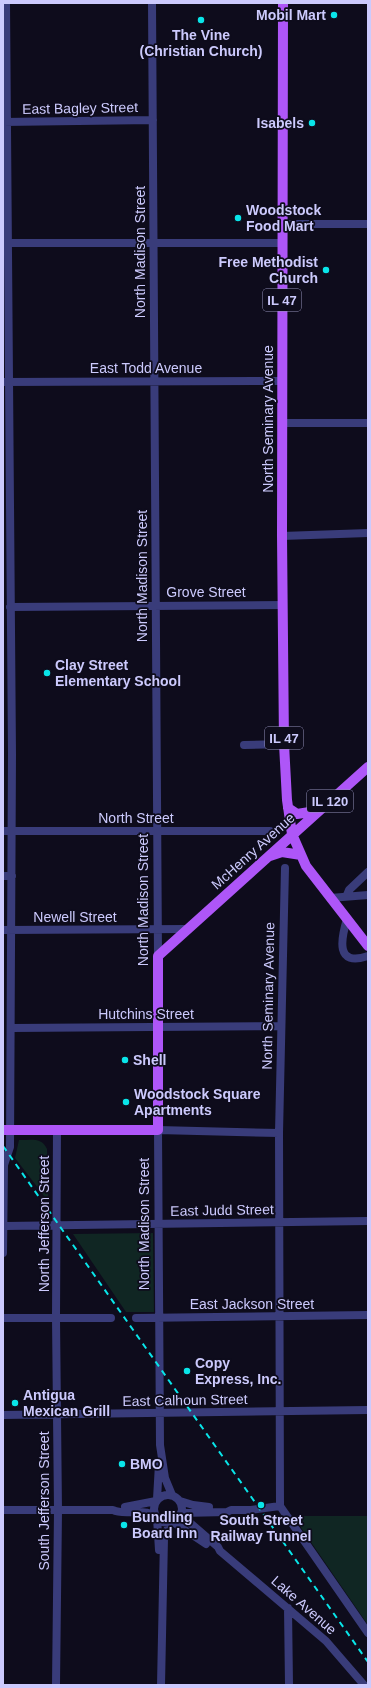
<svg xmlns="http://www.w3.org/2000/svg" width="371" height="1688" viewBox="0 0 371 1688" font-family="Helvetica,sans-serif">
<style>
.green{fill:#102623}
.lines{fill:none;stroke-linecap:round;stroke-linejoin:round}
.minor{stroke:#393c7a;stroke-width:8}
.major{stroke:#ae56f8;stroke-width:10}
.rail{stroke:#09e5e9;stroke-width:2;stroke-dasharray:6 5;stroke-linecap:butt}
.poi-dot{fill:#09e5e9;stroke:#0e0c1c;stroke-width:1.5}
.labels{text-anchor:middle;stroke-width:3.5;stroke-linejoin:round;paint-order:stroke}
.shield{fill:#0e0c1c;stroke:#9391ba;stroke-width:1}
.shield-label{font-size:13px;font-weight:bold;fill:#cccafd}
.poi-label{font-size:14px;font-weight:bold;fill:#cccafd;stroke:#0e0c1c;text-anchor:start}
.street-label{font-size:14px;fill:#cccafd;stroke:#0e0c1c}
</style>
<rect width="100%" height="100%" fill="#0e0c1c"/>
<!-- green -->
<path class="green" d="M19,1140C31,1140 42,1137 47,1149L48,1201L15,1158Z
M153,1233L154,1312H126L73,1234Z
M293,1516H368V1625Z"/>
<g class="lines">
<!-- minor -->
<path class="minor" d="M152,3L158,956
M3,122L153,120
M282,224H368
M3,243H282
M3,382L282,381
M282,423H368
M282,536L368,533
M10,607L283,605
M244,745L284,744
M3,831H270
M3,876H12
M347,895L349,890L368,872
M330,898L368,895
M347,919C341,939 335,967 368,956
M3,930L186,929
M12,1028L280,1026
M5,1226L368,1221
M3,1253L4,1165L10,1147L12,754L6,3
M3,1318H111
M136,1318L368,1315
M3,1415L368,1410
M154 1509a14 14 0 1 1 28 0a14 14 0 1 1-28 0Z
M172,1495L165,1478L160,1445L158,1130L279,1133
M157,1499L159,1464
M180,1501L193,1505L209,1507
M280,1506L279,1133L285,868
M280,1506L368,1633
M125,1507L156,1501
M3,1510H113C124,1516 140,1508 154,1515
M181,1513L227,1512L231,1510H251L280,1506
M181,1515L218,1547L220,1551L326,1641L364,1685
M157,1518L159,1550
M173,1522L206,1544
M288,1608L289,1685
M56,1685L58,1511L56,1318L57,1130
M161,1685L164,1538L170,1523"/>
<!-- major -->
<path class="major" d="M283,3L282,536L284,744L287,800L292,834L306,866L368,946
M288,808L297,814L316,811
M270,856L282,852L301,855
M3,1130H158V956L368,767"/>
<!-- rail -->
<path class="rail" d="M3,1146L368,1662"/>
</g>
<!-- markers -->
<g class="poi-dot">
<circle cx="334" cy="15" r="4"/>
<circle cx="201" cy="20" r="4"/>
<circle cx="312" cy="123" r="4"/>
<circle cx="238" cy="218" r="4"/>
<circle cx="326" cy="270" r="4"/>
<circle cx="47" cy="673" r="4"/>
<circle cx="125" cy="1060" r="4"/>
<circle cx="126" cy="1102" r="4"/>
<circle cx="187" cy="1371" r="4"/>
<circle cx="15" cy="1403" r="4"/>
<circle cx="122" cy="1464" r="4"/>
<circle cx="261" cy="1505" r="4"/>
<circle cx="124" cy="1525" r="4"/>
</g>
<g class="labels">
<!-- shield labels -->
<g class="shield">
<rect x="263" y="289" width="38" height="22" rx="3"/>
<rect x="265" y="727" width="38" height="22" rx="3"/>
<rect x="307" y="790" width="46" height="22" rx="3"/>
</g>
<g class="shield-label">
<text x="282" y="305">IL 47</text>
<text x="284" y="743">IL 47</text>
<text x="330" y="806">IL 120</text>
</g>
<!-- poi labels -->
<g class="poi-label">
<text x="326" y="20" text-anchor="end">Mobil Mart</text>
<text x="201" y="40" text-anchor="middle">The Vine<tspan x="201" dy="16">(Christian Church)</tspan></text>
<text x="304" y="128" text-anchor="end">Isabels</text>
<text x="246" y="215">Woodstock<tspan x="246" dy="16">Food Mart</tspan></text>
<text x="318" y="267" text-anchor="end">Free Methodist<tspan x="318" dy="16">Church</tspan></text>
<text x="55" y="670">Clay Street<tspan x="55" dy="16">Elementary School</tspan></text>
<text x="133" y="1065">Shell</text>
<text x="134" y="1099">Woodstock Square<tspan x="134" dy="16">Apartments</tspan></text>
<text x="195" y="1368">Copy<tspan x="195" dy="16">Express, Inc.</tspan></text>
<text x="23" y="1400">Antigua<tspan x="23" dy="16">Mexican Grill</tspan></text>
<text x="130" y="1469">BMO</text>
<text x="132" y="1522">Bundling<tspan x="132" dy="16">Board Inn</tspan></text>
<text x="261" y="1525" text-anchor="middle">South Street<tspan x="261" dy="16">Railway Tunnel</tspan></text>
</g>
<!-- street labels -->
<g class="street-label">
<text transform="translate(80 108) rotate(-1)" y="5">East Bagley Street</text>
<text transform="translate(140 252) rotate(-90)" y="5">North Madison Street</text>
<text x="146" y="373">East Todd Avenue</text>
<text transform="translate(268 419) rotate(-90)" y="5">North Seminary Avenue</text>
<text transform="translate(142 576) rotate(-90)" y="5">North Madison Street</text>
<text x="206" y="597">Grove Street</text>
<text x="136" y="823">North Street</text>
<text transform="translate(253 851) rotate(-42)" y="5">McHenry Avenue</text>
<text transform="translate(143 900) rotate(-90)" y="5">North Madison Street</text>
<text x="75" y="922">Newell Street</text>
<text transform="translate(268 996) rotate(-89)" y="5">North Seminary Avenue</text>
<text x="146" y="1019">Hutchins Street</text>
<text transform="translate(222 1210) rotate(-1)" y="5">East Judd Street</text>
<text transform="translate(44 1224) rotate(-90)" y="5">North Jefferson Street</text>
<text transform="translate(144 1224) rotate(-90)" y="5">North Madison Street</text>
<text x="252" y="1309">East Jackson Street</text>
<text transform="translate(185 1400) rotate(-1)" y="5">East Calhoun Street</text>
<text transform="translate(44 1501) rotate(-90)" y="5">South Jefferson Street</text>
<text transform="translate(304 1605) rotate(41)" y="5">Lake Avenue</text>
</g>
</g>
<!-- border -->
<rect width="371" height="1688" fill="none" stroke="#cccafd" stroke-width="8"/>
</svg>
